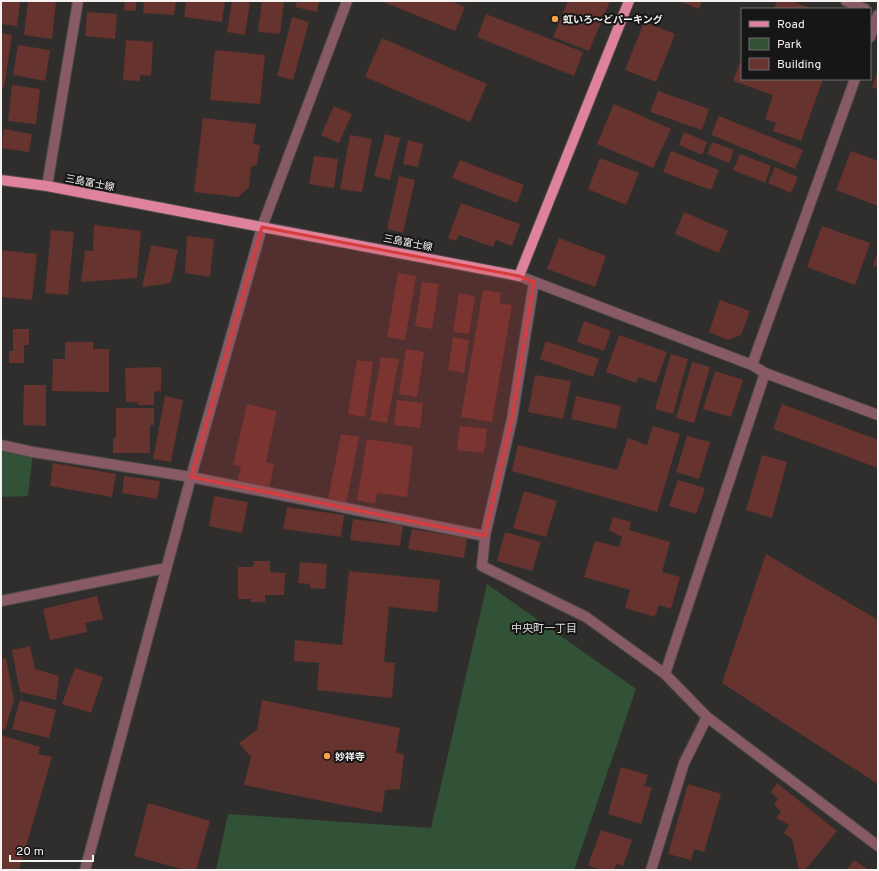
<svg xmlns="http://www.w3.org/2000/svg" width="879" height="871" viewBox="0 0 879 871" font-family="Overpass,'Noto Sans JP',sans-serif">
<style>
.green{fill:#315236}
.building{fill:#66332e}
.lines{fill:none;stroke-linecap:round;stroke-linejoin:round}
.service-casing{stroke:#4b4948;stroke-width:12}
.minor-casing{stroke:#4b4948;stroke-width:12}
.tertiary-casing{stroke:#4b4948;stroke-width:12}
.primary-casing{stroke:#4b4948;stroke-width:12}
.service{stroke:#875a65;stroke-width:10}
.minor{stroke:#875a65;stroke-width:10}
.tertiary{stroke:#875a65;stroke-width:10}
.primary{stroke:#de839b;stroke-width:10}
.marked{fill:#d93c3c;fill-opacity:0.2;stroke:#d93c3c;stroke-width:3;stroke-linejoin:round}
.poi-dot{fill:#f7a149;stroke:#171616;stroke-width:1.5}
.labels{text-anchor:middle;stroke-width:4;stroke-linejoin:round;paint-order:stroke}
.poi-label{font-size:10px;font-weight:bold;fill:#f4f2f1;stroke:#171616;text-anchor:start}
.street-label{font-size:10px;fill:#f4f2f1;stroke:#171616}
.neighbourhood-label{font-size:11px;fill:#dfdcda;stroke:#171616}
</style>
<rect width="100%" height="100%" fill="#302e2c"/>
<!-- green -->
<path class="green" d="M1,445L33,452L28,496L1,497Z
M487,584L636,689L574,870H216L228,814L431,828Z"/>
<!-- building -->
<path class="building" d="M1,1H20L17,26L1,24Z
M28,1L56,2L52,39L24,35Z
M125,1H136V11L124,10Z
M144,1H176L174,15L143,13Z
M186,1H225L222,22L184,17Z
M232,1H250L245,35L227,32Z
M262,1H284L280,34L258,32Z
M297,1H319L317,12L295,7Z
M381,1H451L465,7L455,31Z
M568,1H610L589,51L553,37Z
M679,1H702L699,9Z
M777,1H791L813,9H774Z
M87,12L117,14L115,39L85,36Z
M486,14L583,52L574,76L477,37Z
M292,17L309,22L293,80L277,76Z
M644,22L675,34L656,82L625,70Z
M1,33L12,35L4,88H1Z
M382,38L487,84L470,122L365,77Z
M126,40L153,42L151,76L140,75V81L123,80Z
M18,45L50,50L45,81L13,75Z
M215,50L265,55L260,104L210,100Z
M742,57V79H823L801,141L773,131L776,123L765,119L773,95L733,81Z
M878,70V89L872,87Z
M12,85L40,89L36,124L8,121Z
M658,91L709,109L702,130L650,112Z
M614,104L671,129L653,168L597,144Z
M334,106L352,114L339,143L321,135Z
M719,116L803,150L795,169L711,135Z
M203,118L256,124L253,144L260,145L257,165L251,167L249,187L238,197L194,192Z
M4,129L32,134L29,152L1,148Z
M684,132L707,142L702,155L679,145Z
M385,134L400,138L390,180L374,176Z
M350,135L372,139L362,192L340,189Z
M408,140L423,144L418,167L403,164Z
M712,142L734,150L729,163L707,154Z
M671,151L719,170L711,190L663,172Z
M851,151L878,161V206L836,190Z
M740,154L771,166L765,183L733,170Z
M314,156L338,159L334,188L309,184Z
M600,158L639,173L626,205L588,189Z
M460,160L524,185L517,203L452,178Z
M775,167L798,177L791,193L768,183Z
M399,176L415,180L403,233L387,229Z
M461,203L520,224L512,246L496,240L493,247L459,235L456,241L448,238Z
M684,212L728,231L719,253L675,234Z
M94,225L141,231L137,278L81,282L85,251H93Z
M822,226L870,243L855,285L807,267Z
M51,230L74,232L68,295L45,293Z
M187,236L214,239L210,277L185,273Z
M559,238L606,256L595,287L547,269Z
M151,245L178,250L171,283L142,287Z
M1,250L37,254L32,300L1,297Z
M878,252V267L873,266Z
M398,273L416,276L405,340L387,337Z
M422,282L439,284L432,329L415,326Z
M483,290L501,293L499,303L512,305L492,422L461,417Z
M459,293L475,296L469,334L453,332Z
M720,300L750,311L741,335L728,340L709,332Z
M584,321L611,331L604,351L577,342Z
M13,329H29V345H24V363H9V351H13Z
M619,335L667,352L656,383L638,377L636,383L606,372Z
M453,337L469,340L464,373L448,370Z
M546,341L599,359L593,377L540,359Z
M65,342H93V349H109V392L52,391L53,359H65Z
M406,349L424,352L417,397L399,394Z
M671,354L688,359L673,414L655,409Z
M381,357L399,359L387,423L370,420Z
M357,360L373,362L365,417L348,414Z
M692,362L710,367L694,423L676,418Z
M161,367V391L154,392V405H138V402H126L125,368Z
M715,371L743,380L731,417L703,409Z
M535,375L571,381L563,419L528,412Z
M24,385H46V426L23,425Z
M165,396L183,400L171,462L153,459Z
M576,396L621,406L616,429L571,419Z
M397,400L423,403L420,428L394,425Z
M247,404L277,411L266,462L274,464L269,490L237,483L241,466L233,465Z
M782,404L878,440V468L773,429Z
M116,408H154V425H150V453H113V438H116Z
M460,426L487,429L484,453L457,450Z
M653,426L680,434L657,512L512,471L518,445L617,470L628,438L647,445Z
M341,434L359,437L346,504L328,500Z
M687,436L710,442L699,479L676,472Z
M367,439L413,446L407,497L377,493L375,504L357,500Z
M762,455L787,462L772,518L746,510Z
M53,463L116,474L112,497L50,486Z
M124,476L160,481L157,499L122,493Z
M678,480L705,488L696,514L669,506Z
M524,491L557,501L546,537L513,528Z
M214,496L248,502L242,533L209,526Z
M287,507L344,515L341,537L283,529Z
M613,517L631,522L629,530L670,542L662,572L680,577L671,609L659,605L655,617L625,608L630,590L584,577L595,541L619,547L622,537L609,530Z
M353,519L403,525L400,546L350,540Z
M412,529L467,538L464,558L408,549Z
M505,532L541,542L532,571L497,561Z
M766,554L878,620V784L722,683Z
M254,561H270V572L285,573L284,595H265V602H251V599H238V567H253Z
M300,562L327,564L325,589L310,588V584L298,583Z
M349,571L440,580L437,612L389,607L384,662L395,663L392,698L317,690L319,663L294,661L295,640L342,645Z
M97,596L103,619L85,623L87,632L50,640L43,609Z
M30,646L35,669L59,676L56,700L20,692L12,650Z
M6,658L14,700L5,730L1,729V659Z
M75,668L103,677L91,713L62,704Z
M20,700L56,710L49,738L12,729Z
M262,700L400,728L396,752L404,755L400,789L385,790L382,813L244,785L251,757L239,743L257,730Z
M1,735L40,747L38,754L52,757L19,870H8L1,868Z
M621,767L648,775L644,786L652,788L641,824L608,814Z
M777,783L837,831L805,870H799L792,839L784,833L789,825L776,818L781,812L774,805L778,799L771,792Z
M688,784L721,794L704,852L694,849L691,860L668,854Z
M148,803L210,821L196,870H185L134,856Z
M601,830L632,840L623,866L616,864L614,870H601L588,865Z
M854,860L869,870H847Z"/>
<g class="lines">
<defs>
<path id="service" d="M1,445L33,452L191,477"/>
<path id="minor" d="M846,1L865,9
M870,37L878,15
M47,186L78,1
M519,276L752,365L765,373L878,415
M534,282L512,419L485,536L482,566L586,617L665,674L707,717L878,846
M752,365L855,79
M191,477L485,536
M1,601L166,568
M665,674L765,373
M651,870L684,763L707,717"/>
<path id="tertiary" d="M85,870L191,477L262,227L347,1"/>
<path id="primary" d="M1,180L47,186L519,276L629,1"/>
</defs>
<!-- service casing -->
<use href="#service" class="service-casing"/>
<!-- minor casing -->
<use href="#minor" class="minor-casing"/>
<!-- tertiary casing -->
<use href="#tertiary" class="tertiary-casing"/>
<!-- primary casing -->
<use href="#primary" class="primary-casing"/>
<!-- service -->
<use href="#service" class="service"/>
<!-- minor -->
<use href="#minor" class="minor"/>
<!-- tertiary -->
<use href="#tertiary" class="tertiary"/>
<!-- primary -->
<use href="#primary" class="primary"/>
</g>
<!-- marked area -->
<path class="marked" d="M262,227L519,276L534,282L512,419L485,536L191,477Z"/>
<!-- markers -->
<g class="poi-dot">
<circle cx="555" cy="19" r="4"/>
<circle cx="327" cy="756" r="4"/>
</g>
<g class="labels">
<!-- poi labels -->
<g class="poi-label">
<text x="563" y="23">虹いろ～どパーキング</text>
<text x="335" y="760">妙祥寺</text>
</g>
<!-- street labels -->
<g class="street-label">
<text transform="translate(90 182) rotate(11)" y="4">三島富士線</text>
<text transform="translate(408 242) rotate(11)" y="4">三島富士線</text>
</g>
<!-- neighbourhood labels -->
<g class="neighbourhood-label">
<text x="544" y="632">中央町一丁目</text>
</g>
</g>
<!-- border -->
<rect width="879" height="871" fill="none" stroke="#f4f2f1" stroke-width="4"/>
<!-- legend -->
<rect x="741" y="8" width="130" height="72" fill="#171616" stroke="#6f6e6e"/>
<rect x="749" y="21" width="20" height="6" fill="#de839b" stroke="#6f6e6e"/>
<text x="777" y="28" font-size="12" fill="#f4f2f1">Road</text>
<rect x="749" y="38" width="20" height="12" fill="#315236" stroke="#6f6e6e"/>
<text x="777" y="48" font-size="12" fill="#f4f2f1">Park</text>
<rect x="749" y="58" width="20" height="12" fill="#66332e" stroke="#6f6e6e"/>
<text x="777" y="68" font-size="12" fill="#f4f2f1">Building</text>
<!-- scale -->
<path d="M10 855v6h83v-6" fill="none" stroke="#f4f2f1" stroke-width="2"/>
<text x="16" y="855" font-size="12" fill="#f4f2f1" stroke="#171616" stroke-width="3" paint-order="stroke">20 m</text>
</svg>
